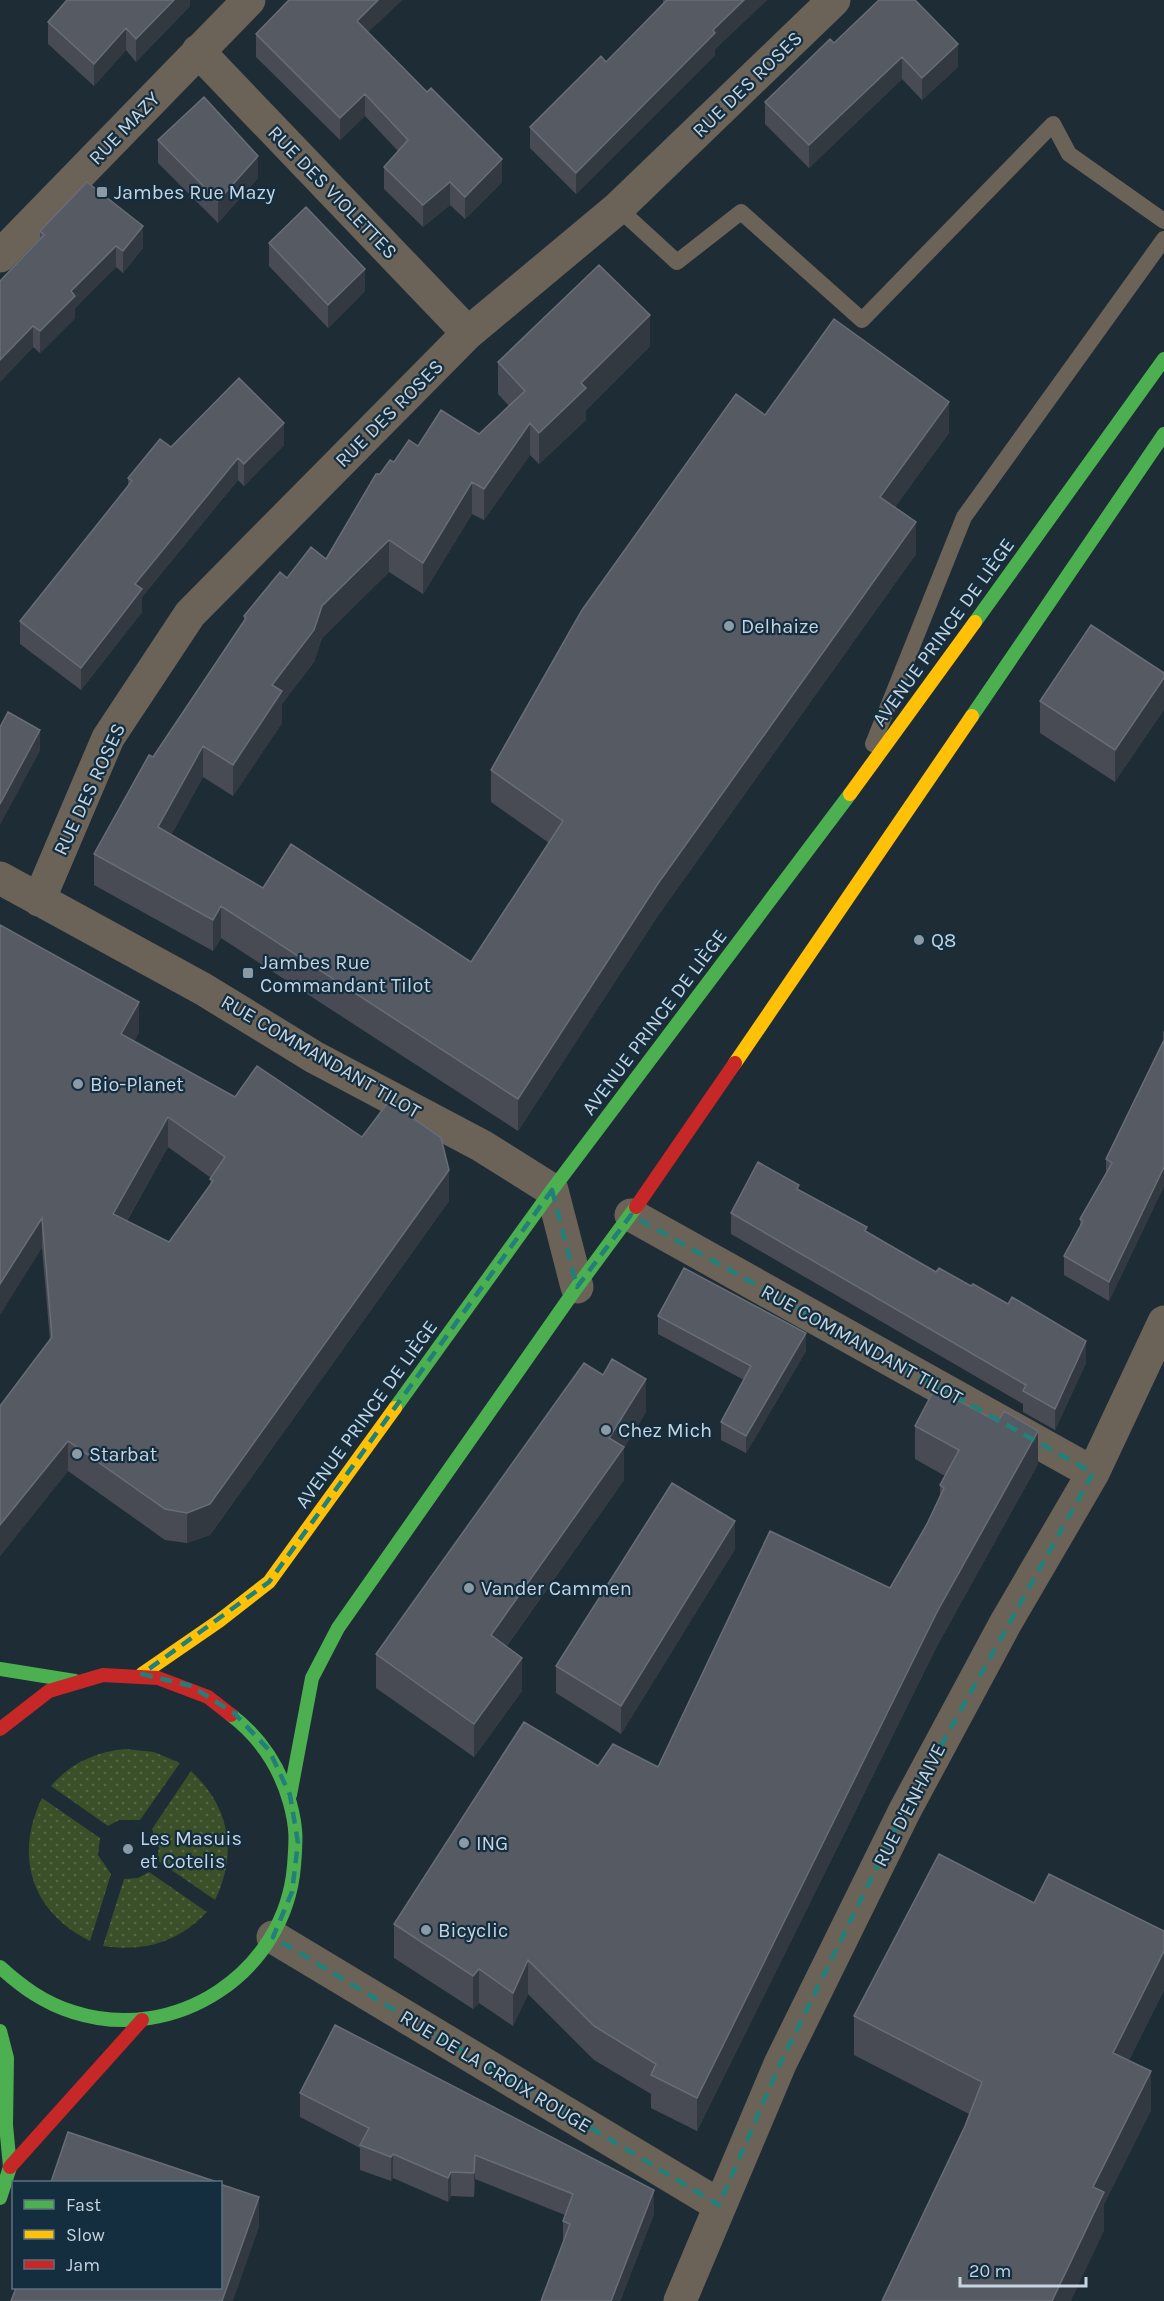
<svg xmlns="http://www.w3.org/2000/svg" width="1164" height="2301" viewBox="0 0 1164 2301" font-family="Karla,sans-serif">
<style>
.grass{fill:url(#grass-dots)}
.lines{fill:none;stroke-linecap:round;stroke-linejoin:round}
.lane{stroke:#6b6258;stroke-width:16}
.street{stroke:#6b6258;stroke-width:33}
.fast{stroke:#4caf50;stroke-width:14}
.slow{stroke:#ffc107;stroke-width:14}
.jam{stroke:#c62828;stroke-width:14}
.wall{fill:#484b54;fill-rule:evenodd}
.shaded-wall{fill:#323941}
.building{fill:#565a63;stroke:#686d77;stroke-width:1.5;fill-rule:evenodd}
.marked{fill:none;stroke:#21807a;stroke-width:4.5;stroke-dasharray:12 8;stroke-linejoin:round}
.poi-dot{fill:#8b9aa5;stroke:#142e3f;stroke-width:2}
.labels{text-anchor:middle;stroke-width:4.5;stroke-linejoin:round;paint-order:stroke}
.street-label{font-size:20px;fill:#c6d5e1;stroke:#142e3f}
.poi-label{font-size:20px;fill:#c6d5e1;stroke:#142e3f;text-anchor:start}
</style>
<defs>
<pattern id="grass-dots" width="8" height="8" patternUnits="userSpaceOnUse" patternTransform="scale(1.5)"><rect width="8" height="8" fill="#3b4f28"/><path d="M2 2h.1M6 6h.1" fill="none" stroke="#566747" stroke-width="1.8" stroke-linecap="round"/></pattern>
</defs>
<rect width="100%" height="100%" fill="#1e2c35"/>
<!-- grass -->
<path class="grass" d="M125,1749L154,1752L180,1763L140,1820H119L108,1826L51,1786C71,1763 95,1752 125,1749Z
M191,1771C230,1807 238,1853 215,1900L157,1860L159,1848L152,1829Z
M42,1798L100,1838L98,1855L111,1874L90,1941C31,1912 14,1856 42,1798Z
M149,1872L207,1912C177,1943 144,1952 103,1946L124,1879L138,1878Z"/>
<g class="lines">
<!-- lane -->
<path class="lane" d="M618,208L677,262L741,212L862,320L1053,124L1069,154L1164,221
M873,744L964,517L1164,239"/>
<!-- street -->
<path class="street" d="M198,51L468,333
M0,256L249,0
M0,878L203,989L314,1057L482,1146L552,1190L577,1287
M39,900L108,738L190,614L468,333L618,208L834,0
M631,1215L1093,1473
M273,1937L719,2205
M680,2301L780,2064L904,1812L1005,1624L1093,1473L1164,1322"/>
<!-- fast -->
<path class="fast" d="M975,622L1164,359
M972,716L1164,434
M395,1408L552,1190L850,794
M0,1669L75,1681
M290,1795L312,1678L338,1628L577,1287L636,1207
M0,1967C22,1987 44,2003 73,2012C175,2045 285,1973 294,1866C296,1840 297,1829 290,1803C280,1767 261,1738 231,1715
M0,2031L7,2058L6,2125L10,2167L0,2198"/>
<!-- slow -->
<path class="slow" d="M850,794L975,622
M735,1063L972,716
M142,1674L219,1621L269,1582L395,1408"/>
<!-- jam -->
<path class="jam" d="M636,1207L735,1063
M0,1729L49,1691L103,1675L158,1678L208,1697L231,1715
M10,2167L142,2020"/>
</g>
<!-- wall -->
<path class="wall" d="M190,0V6L136,62L126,50L94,86L48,44V22Z
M402,0L368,32L502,182L465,219L450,205L423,227L384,189V167L398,151L365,116L340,140L256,57V34Z
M663,0H767L715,49V55L576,194L530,148V127L606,62L663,3Z
M834,43L958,67L922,100L902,79L809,168L765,124V102Z
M158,140L258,178L218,223L158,163Z
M40,231L143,248L123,273L116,267L75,308V318L40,353L33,347L0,382L40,239Z
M269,243L365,291L328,328L269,266Z
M650,346L586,410V420L539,464L530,455L484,520L472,514L423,594L389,572L322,638L314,662L282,704V723L233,796L203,777L171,835L263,888L471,962L549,843L491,802V770L765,415L949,433L895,507L916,554L657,917L518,1131L221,938L213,951L94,885V854L153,757L244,621V616L287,578L326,559L380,474L394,462L418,446L479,434L509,406L498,394V362Z
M284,445L244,486L238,480L142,597V612L81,690L20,644V621L128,486V478L171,447Z
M1164,673L1115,782L1040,733V701Z
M0,925L139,1032L134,1041L235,1097L449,1201L210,1535L187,1543L165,1540L68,1471L0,1556V1406L50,1340L42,1248ZM168,1147L211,1178L210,1185L169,1242L127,1221Z
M1164,1030V1186L1109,1301L1064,1275V1256L1080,1227V1219L1106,1173V1159L1163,1042V1032Z
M799,1190L1086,1363L1055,1430L1023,1412V1404L731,1234V1213Z
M658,1316L806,1351L746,1453L721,1440V1422L744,1380L658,1334Z
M646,1412L624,1448V1480L507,1646L522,1691L474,1757L376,1688V1654Z
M915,1426L1038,1464L937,1646L697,2131L651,2108V2094L594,2060L528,1994L513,2026L479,2003L473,2009L394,1958V1924L598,1766L658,1767L890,1588L927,1524L940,1496V1485L945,1476L915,1459Z
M735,1549L621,1734L556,1693V1666Z
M1034,1903L1164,1931V1990L1129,2060L1151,2110L1104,2204V2231L965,2126L969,2114L854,2055V2016Z
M300,2093L654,2214L620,2301H541L563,2243V2221L565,2215L475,2179L474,2197L451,2196L448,2202L393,2178L391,2181L360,2170V2148L300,2117Z"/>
<!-- shaded-wall -->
<path class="shaded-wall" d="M174,0H190V6L136,62V39Z
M378,0H402L357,43V21Z
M744,0H767L715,49V55L576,194V173L713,30Z
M126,28V50L94,86V64Z
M958,44V67L922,100V78Z
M902,57V79L809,168V145Z
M365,94V116L340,140V118Z
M258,156V178L218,223V201Z
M502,159V182L465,219V197Z
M450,182V205L423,227V205Z
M143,226V248L123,273V251Z
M116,246V267L75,308V318L40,353V331L71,291Z
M365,269V291L328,328V305Z
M650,315V346L586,410V420L539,464V433L581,383Z
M33,326V347L0,382V360Z
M949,402V433L880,528V497Z
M284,423V445L244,486V464Z
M530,423V455L484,520V489Z
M238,458V480L142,597V612L81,690V668L135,584Z
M472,482V514L423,594V563Z
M916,522V554L657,917L518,1131V1099L657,885Z
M389,540V572L322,638L314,662L282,704V723L233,796V765L272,685L322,606Z
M1164,678V710L1115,782V750Z
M40,730V751L0,825V804Z
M203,746V777L158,859V827Z
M221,906V938L213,951V920Z
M139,1002V1032L121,1064V1034Z
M168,1117V1147L113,1245V1214Z
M1164,1167V1186L1109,1301V1282Z
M449,1170V1201L210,1535L187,1543V1513Z
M42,1218V1248L0,1315V1284Z
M806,1333V1351L746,1453V1436Z
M1086,1341V1363L1055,1430V1409Z
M646,1379V1412L624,1448V1480L491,1668V1635L609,1438Z
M1038,1431V1464L937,1646L697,2131V2098L937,1612Z
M68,1441V1471L0,1556V1525Z
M735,1521V1549L621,1734V1706Z
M522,1658V1691L474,1757V1724Z
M1164,1951V1990L1113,2092V2053Z
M528,1960V1994L513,2026V1993Z
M479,1969V2003L473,2009V1976Z
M1151,2071V2110L1104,2204V2231L1071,2301H1052L1093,2187Z
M393,2154V2178L391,2181V2157Z
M475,2155V2179L474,2197V2173Z
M451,2172V2196L448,2202V2178Z
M654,2190V2214L620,2301H611Z
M259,2197V2227L233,2301H222Z"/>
<!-- building -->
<path class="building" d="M67,0H174L136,39L126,28L94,64L48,22Z
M289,0H378L357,21L427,92L431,88L502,159L465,197L450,182L423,205L384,167L408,140L365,94L340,118L256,34Z
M667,0H744L713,30L715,33L576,173L530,127L601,56L606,62Z
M879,0H915L958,44L922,78L902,57L809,145L765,102L830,39L834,43Z
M204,97L258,156L218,201L158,140Z
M87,182L143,226L123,251L116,246L71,291L75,296L40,331L33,326L0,360V281L44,235L40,231Z
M306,207L365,269L328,305L269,243Z
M599,265L650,315L581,383L586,388L539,433L530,423L484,489L472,482L423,563L389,540L322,606L314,630L272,685L282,691L233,765L203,746L158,827L263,888L291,844L471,962L563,821L491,770L582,610L736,394L765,415L834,319L949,402L880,497L916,522L657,885L518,1099L221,906L213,920L94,854L149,755L153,757L246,618L244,616L280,572L287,578L311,547L326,559L376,474H380L390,460L394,462L409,440L418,446L441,410L479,434L525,391L498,362Z
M239,378L284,423L244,464L238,458L135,584L142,589L81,668L20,621L132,481L128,478L160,439L171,447Z
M1091,625L1164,673V678L1115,750L1040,701Z
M8,712L40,730L0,804V727Z
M0,925L139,1002L121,1034L235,1097L257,1066L362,1137L389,1101L441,1138L449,1170L210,1504L187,1513L165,1509L68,1441L0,1525V1406L52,1337L42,1218L0,1284ZM168,1117L225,1157L210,1179L213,1181L169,1242L113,1214Z
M1164,1040V1167L1109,1282L1064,1256L1083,1221L1080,1219L1112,1163L1106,1159Z
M758,1162L799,1185L797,1189L867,1227L865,1231L936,1272L939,1268L971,1286L973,1284L1008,1304L1012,1297L1086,1341L1055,1409L1023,1391L1026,1385L731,1213Z
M684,1268L806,1333L746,1436L721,1422L751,1366L658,1316Z
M612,1359L646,1379L609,1438L624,1447L491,1635L522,1658L474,1724L376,1654L584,1363L603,1375Z
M935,1388L998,1422L1004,1411L1038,1431L937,1612L697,2098L651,2075L656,2064L594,2026L528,1960L513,1993L479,1969L473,1976L394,1924L524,1722L598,1766L613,1744L658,1767L770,1531L890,1588L927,1524L944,1488L940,1485L959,1450L915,1426Z
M672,1483L735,1521L621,1706L556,1666Z
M939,1854L1034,1903L1049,1874L1164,1931V1951L1113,2053L1151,2071L1093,2187L1104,2192L1052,2301H882L965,2126L982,2082L854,2016Z
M335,2025L654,2190L611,2301H541L570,2224L563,2221L573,2194L475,2155L474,2173L451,2172L448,2178L393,2154L391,2157L360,2145L369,2128L300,2093Z
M68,2132L217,2182H51Z
M220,2184L259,2197L222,2301H11L16,2288H220Z"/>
<!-- marked area -->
<path class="marked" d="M552,1190L577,1287L631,1215L1093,1473L904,1812L780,2064L719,2205L273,1937L292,1892L298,1843L290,1795L269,1750L234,1713L191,1686L142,1674L269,1582Z"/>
<!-- markers -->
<g class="poi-dot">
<rect x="96" y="186" width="12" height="12" rx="3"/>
<circle cx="729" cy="626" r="6"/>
<circle cx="919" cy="940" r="6"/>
<rect x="242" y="967" width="12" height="12" rx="3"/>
<circle cx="78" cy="1084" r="6"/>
<circle cx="606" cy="1430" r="6"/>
<circle cx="77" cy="1454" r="6"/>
<circle cx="469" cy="1588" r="6"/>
<circle cx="464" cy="1843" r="6"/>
<circle cx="128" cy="1849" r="6"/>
<circle cx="426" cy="1930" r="6"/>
</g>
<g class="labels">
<!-- street labels -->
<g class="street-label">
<text transform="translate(747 84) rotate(-44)" y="7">RUE DES ROSES</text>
<text transform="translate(124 128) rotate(-46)" y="7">RUE MAZY</text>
<text transform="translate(333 192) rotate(46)" y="7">RUE DES VIOLETTES</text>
<text transform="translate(389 413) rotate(-45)" y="7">RUE DES ROSES</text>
<text transform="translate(943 632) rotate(-54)" y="7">AVENUE PRINCE DE LIÈGE</text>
<text transform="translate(89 789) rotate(-65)" y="7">RUE DES ROSES</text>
<text transform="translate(654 1022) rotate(-53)" y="7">AVENUE PRINCE DE LIÈGE</text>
<text transform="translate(321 1056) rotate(30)" y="7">RUE COMMANDANT TILOT</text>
<text transform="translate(862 1344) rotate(29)" y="7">RUE COMMANDANT TILOT</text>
<text transform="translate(366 1414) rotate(-54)" y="7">AVENUE PRINCE DE LIÈGE</text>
<text transform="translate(909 1805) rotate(-63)" y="7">RUE D'ENHAIVE</text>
<text transform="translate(496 2071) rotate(31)" y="7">RUE DE LA CROIX ROUGE</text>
</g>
<!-- poi labels -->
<g class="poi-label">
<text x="114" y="199">Jambes Rue Mazy</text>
<text x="741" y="633">Delhaize</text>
<text x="931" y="947">Q8</text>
<text x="260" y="969">Jambes Rue<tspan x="260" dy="23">Commandant Tilot</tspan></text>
<text x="90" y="1091">Bio-Planet</text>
<text x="618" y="1437">Chez Mich</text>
<text x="89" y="1461">Starbat</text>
<text x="481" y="1595">Vander Cammen</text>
<text x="140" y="1845">Les Masuis<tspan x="140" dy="23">et Cotelis</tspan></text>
<text x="476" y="1850">ING</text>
<text x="438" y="1937">Bicyclic</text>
</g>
</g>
<!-- legend -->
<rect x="12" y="2181" width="210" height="108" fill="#142e3f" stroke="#5b7180" stroke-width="1.5"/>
<rect x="24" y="2200" width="30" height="9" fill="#4caf50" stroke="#5b7180" stroke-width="1.5"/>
<text x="66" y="2211" font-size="18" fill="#c6d5e1">Fast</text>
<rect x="24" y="2230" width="30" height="9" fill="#ffc107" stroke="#5b7180" stroke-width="1.5"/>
<text x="66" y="2241" font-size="18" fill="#c6d5e1">Slow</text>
<rect x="24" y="2260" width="30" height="9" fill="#c62828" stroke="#5b7180" stroke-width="1.5"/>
<text x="66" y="2271" font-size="18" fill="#c6d5e1">Jam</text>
<!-- scale -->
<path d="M960 2277v9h126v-9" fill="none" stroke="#c6d5e1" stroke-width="3"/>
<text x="969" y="2277" font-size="18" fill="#c6d5e1" stroke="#142e3f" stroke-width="4.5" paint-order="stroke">20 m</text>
</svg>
